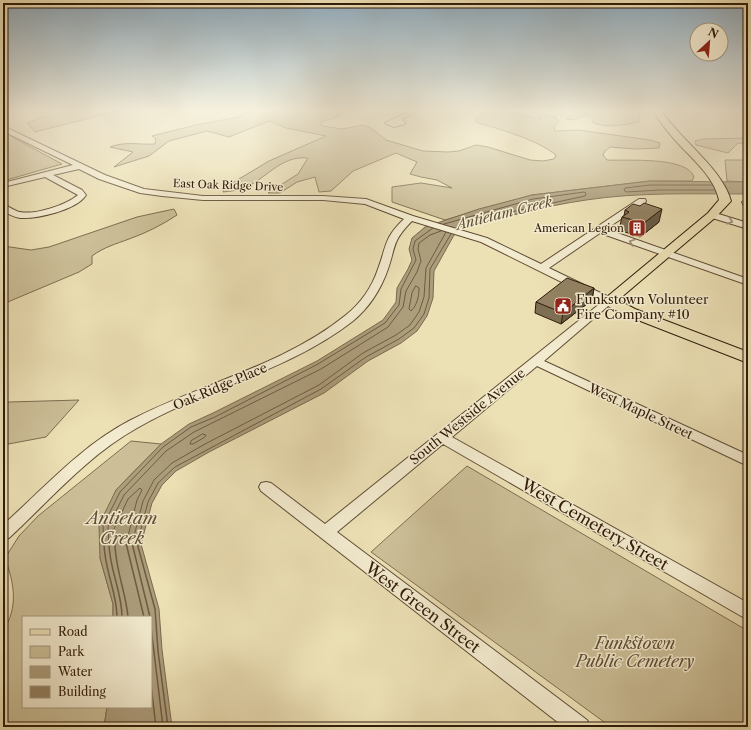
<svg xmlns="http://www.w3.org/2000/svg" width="751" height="730" viewBox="0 0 751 730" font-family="'Libre Caslon Text',serif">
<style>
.green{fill:#ccbf98;stroke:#7e6d50}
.water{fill:#ac9d7b;stroke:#7a694d}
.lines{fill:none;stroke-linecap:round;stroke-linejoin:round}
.shore-far1{stroke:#6e5c42;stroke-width:1}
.shore{stroke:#6e5c42;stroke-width:1.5}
.minor-casing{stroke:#5f4c34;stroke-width:2}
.major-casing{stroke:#301b09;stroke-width:2}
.minor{fill:#f3ebcf;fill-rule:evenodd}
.major{fill:#ece0b5;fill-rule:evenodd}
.wall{fill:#7e6f54;stroke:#301b09}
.shaded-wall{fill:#665a45;stroke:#301b09}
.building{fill:#928162;stroke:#301b09}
.oneway{stroke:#9b8d76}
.labels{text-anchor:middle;stroke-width:3;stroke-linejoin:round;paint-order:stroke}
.far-street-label{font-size:11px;fill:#301b09;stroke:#f3ebcf}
.far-poi-label{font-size:11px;fill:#301b09;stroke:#f3ebcf;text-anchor:end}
.poi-label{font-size:13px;fill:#301b09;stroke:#f3ebcf;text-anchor:start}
.street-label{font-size:13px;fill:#301b09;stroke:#f3ebcf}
.water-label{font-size:14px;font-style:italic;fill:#624f37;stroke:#f3ebcf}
.near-street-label{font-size:16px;fill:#301b09;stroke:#f3ebcf}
.near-park-label{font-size:16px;font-style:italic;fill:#5f4c34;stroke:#f3ebcf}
.near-water-label{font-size:17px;font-style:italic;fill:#624f37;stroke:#f3ebcf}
</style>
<rect width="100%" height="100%" fill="#ece0b5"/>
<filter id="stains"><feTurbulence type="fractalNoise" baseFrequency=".005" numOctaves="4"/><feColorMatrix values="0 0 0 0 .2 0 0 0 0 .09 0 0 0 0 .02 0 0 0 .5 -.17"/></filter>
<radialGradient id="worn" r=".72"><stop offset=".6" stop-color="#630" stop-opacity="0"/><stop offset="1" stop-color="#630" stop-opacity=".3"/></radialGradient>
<!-- green -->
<path class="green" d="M74,110H122L35,132L27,123L45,116Z
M254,110H328L340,113L338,117L321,122L322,126L342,129L363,125L371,128L386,140L423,151L448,152L459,151L476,145L488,147L530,160L543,161L554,159L556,155C538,140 499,129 476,122V118C478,116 481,113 483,112C497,104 526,118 542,119L530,110H542L545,115L555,117L559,121L554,127L555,131L578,130L650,140L660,143L659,148L635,149L610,147L605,151L603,155L607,160C627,161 687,156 694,177L692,181H650L532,195L445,220L392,202V187L421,183L452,188L437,180L421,177L410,174L417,162L396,153L353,171L331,191L319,192L315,177L297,182L280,193H268L298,174L308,158C280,155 266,180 242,189C236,191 229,191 223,192L224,188L269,161L326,136L286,128L269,121L229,137L207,131L169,141L149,156L114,167L133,152L110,147C125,141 139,145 155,144L156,139L152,136L196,125L239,117Z
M580,110H633L640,113L639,122C623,125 607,129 592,122L593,119L588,115L573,120L566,119Z
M3,132L62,164L3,181Z
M748,138V144L738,143L728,153L696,145L695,141L703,139Z
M725,160H748V182L727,181Z
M174,209L177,215C162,225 146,233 129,239C116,244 104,247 92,256V264L79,272L3,304V246L31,250L49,247L137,217Z
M79,400L46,437L3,445V404L9,402Z
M131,441L161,444L116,490L100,558L113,604V617H23V707H107L104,727H3V631C19,607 14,583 5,558L19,536L38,516Z
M467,466L748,631V727H611L371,552Z"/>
<!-- water -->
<path class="water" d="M650,181L748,182V194C694,194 639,192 586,200C545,206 504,217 464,228L454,235L434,271L433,298L427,316L417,331L401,343L368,361L324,393L209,452L176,471L162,485L152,503L141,544L159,609L162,650L172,727H104L107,707H151V617H113V604L100,558L99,525L116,490L161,444L189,424L213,413L317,361L383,320L396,302L397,288L408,269L412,260L409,249L412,238L425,227L479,209L532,195Z"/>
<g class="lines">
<!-- shore-far1 -->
<path class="shore-far1" d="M712,185H650L625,188L624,190L626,192L660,190H714
M444,224L533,199L584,192L586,193L585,196L492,216L457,228
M416,286L419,288C419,297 417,305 411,311L409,309L412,293Z
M203,434L206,435L205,437L193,444H190L191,441Z
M104,544L103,526L120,492L163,447L191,427L215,417L318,364L385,323L399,305L401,289L416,260L413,249L415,241L433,228
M109,544L108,527L124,495L166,451L194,432L321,369L388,327L403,307L406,291L417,272L421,261L418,249L419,243L430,235L441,231
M115,544L114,529L128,499L140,488L142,490L137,500L126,544
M132,544L143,501L154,480L172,463L205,444L319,385L363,353L396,335L410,325L419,312L424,297L426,268L446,232
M137,544L148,502L158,483L175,467L321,389L366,357L399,339L414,328L424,314L429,298L430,269L451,234"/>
<!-- shore -->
<path class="shore" d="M104,543C104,569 117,592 117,617
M109,543C109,569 122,591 122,617
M115,543C115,569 126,592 128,617
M126,543L144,617
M132,543L150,617
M137,543L155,609L158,651L168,727
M151,627L163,727
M151,685L156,727"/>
<defs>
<path id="minor" d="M411,111L414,113L413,114L401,119L405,122V124L394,127L385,123Z
M3,126L105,175L144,189L203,196H323L366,199L413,216L487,238L541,264L639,199H645L646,201L645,203L606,229L748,279V285L600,233L549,268L613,299L614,301L544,361L748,455V466L537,366L452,437L748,603V620L443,444L337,532L587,720L590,727H564L261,491L259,487L261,483L266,482L271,483L325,524L602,302L481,242L412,221C392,241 396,246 388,269C381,289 369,308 353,321C289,371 206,388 137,428C87,456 50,500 9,538L3,540V525C43,489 80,447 129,421C199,384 283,366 346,315C361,303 372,287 378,269C387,245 384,238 404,219L365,204L323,200H203L162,196L140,193L99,179L79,169L53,175L82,190L86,195C77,210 37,219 20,218C14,217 8,214 3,211V204C9,206 14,211 20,212C36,215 66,205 78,195L45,177L3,187V183L73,165L3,131Z
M748,198V209L745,208L742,202Z
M712,212L748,223V229L709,217L708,215L709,213Z"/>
<path id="major" d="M653,110H661C680,140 722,168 731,201L716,217L618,300L635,309L748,352V363L625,315L604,304L602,301L708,213L719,200C714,176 691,158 675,140C667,131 659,121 653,110Z"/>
</defs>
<!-- minor casing -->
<use href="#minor" class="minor-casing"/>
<!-- major casing -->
<use href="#major" class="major-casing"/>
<!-- minor -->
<use href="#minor" class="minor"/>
<!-- major -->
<use href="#major" class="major"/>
</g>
<!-- wall -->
<path class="wall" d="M625,210L659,222L640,237L619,230L622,217L624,216Z
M594,288L592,300L561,324L535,313L536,302Z"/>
<!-- shaded-wall -->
<path class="shaded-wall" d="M662,209L659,222L640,237L644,223Z
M594,288L592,300L561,324L563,313Z"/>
<!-- building -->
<path class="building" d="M644,203L662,209L644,223L622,217L629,212L625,210L633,204L640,206Z
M567,278L594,288L563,313L536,302Z"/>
<!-- one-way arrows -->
<defs><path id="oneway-chevron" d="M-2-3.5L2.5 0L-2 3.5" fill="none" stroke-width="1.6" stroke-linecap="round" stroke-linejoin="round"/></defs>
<g class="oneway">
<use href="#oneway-chevron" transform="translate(730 221) rotate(17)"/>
<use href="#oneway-chevron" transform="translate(632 242) rotate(-160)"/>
</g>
<!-- sky -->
<linearGradient id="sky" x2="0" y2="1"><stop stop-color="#90abbc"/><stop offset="0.52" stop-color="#f6f1de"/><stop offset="1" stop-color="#f6f1de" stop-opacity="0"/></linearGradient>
<rect width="751" height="212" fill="url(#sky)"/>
<!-- icons -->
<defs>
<symbol id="building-square" viewBox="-11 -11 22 22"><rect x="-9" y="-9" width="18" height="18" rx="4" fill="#8f2418" stroke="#f3ebcf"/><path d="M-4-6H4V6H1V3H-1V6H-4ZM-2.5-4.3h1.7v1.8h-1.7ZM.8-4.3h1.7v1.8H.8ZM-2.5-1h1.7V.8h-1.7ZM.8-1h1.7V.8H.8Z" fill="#fff"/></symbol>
<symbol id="civic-square" viewBox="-11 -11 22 22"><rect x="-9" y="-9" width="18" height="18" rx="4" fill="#8f2418" stroke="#f3ebcf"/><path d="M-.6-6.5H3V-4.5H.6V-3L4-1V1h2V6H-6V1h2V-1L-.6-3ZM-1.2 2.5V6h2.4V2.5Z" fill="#fff"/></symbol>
</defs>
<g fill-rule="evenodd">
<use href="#building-square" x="627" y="218" width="20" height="20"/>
<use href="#civic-square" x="553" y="296" width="20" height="20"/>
</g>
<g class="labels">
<!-- far-street labels -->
<g class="far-street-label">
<text transform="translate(228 185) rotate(2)" y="4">East Oak Ridge Drive</text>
</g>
<!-- far-poi labels -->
<g class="far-poi-label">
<text x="624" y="232">American Legion</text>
</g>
<!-- poi labels -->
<g class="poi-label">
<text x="576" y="304">Funkstown Volunteer<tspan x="576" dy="15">Fire Company #10</tspan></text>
</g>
<!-- street labels -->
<g class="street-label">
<text transform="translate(220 386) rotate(-23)" y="5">Oak Ridge Place</text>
<text transform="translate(641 411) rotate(25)" y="5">West Maple Street</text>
<text transform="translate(467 416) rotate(-39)" y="5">South Westside Avenue</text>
</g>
<!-- water labels -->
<g class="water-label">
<text transform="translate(504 213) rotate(-14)" y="5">Antietam Creek</text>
</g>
<!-- near-street labels -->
<g class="near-street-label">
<text transform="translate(595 524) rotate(30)" y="6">West Cemetery Street</text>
<text transform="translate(423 607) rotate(37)" y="6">West Green Street</text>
</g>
<!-- near-park labels -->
<g class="near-park-label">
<text x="635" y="649">Funkstown<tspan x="635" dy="18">Public Cemetery</tspan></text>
</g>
<!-- near-water labels -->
<g class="near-water-label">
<text x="122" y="524">Antietam<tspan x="122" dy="20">Creek</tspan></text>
</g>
</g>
<!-- margin -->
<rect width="751" height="730" fill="none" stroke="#ece0b5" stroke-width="16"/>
<rect x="4" y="4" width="743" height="722" fill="none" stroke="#301b09" stroke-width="2"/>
<rect x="8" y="8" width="735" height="714" fill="none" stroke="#301b09"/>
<!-- legend -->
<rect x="22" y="616" width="130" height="92" fill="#f3ebcf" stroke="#a59880"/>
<rect x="30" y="629" width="20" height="6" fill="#ece0b5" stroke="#a59880"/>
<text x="58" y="636" font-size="12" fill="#301b09">Road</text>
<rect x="30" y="646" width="20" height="12" fill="#ccbf98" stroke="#a59880"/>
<text x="58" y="656" font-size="12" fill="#301b09">Park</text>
<rect x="30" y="666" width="20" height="12" fill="#ac9d7b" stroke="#a59880"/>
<text x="58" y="676" font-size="12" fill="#301b09">Water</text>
<rect x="30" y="686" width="20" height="12" fill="#928162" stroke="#a59880"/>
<text x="58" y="696" font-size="12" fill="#301b09">Building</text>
<!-- north arrow -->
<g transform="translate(709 42) rotate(26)"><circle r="19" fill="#f3ebcf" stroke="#a59880"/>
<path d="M0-3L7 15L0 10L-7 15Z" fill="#8f2418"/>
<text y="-6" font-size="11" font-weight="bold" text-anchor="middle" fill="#301b09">N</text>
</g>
<rect width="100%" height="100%" filter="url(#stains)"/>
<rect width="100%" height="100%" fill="url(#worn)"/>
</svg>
